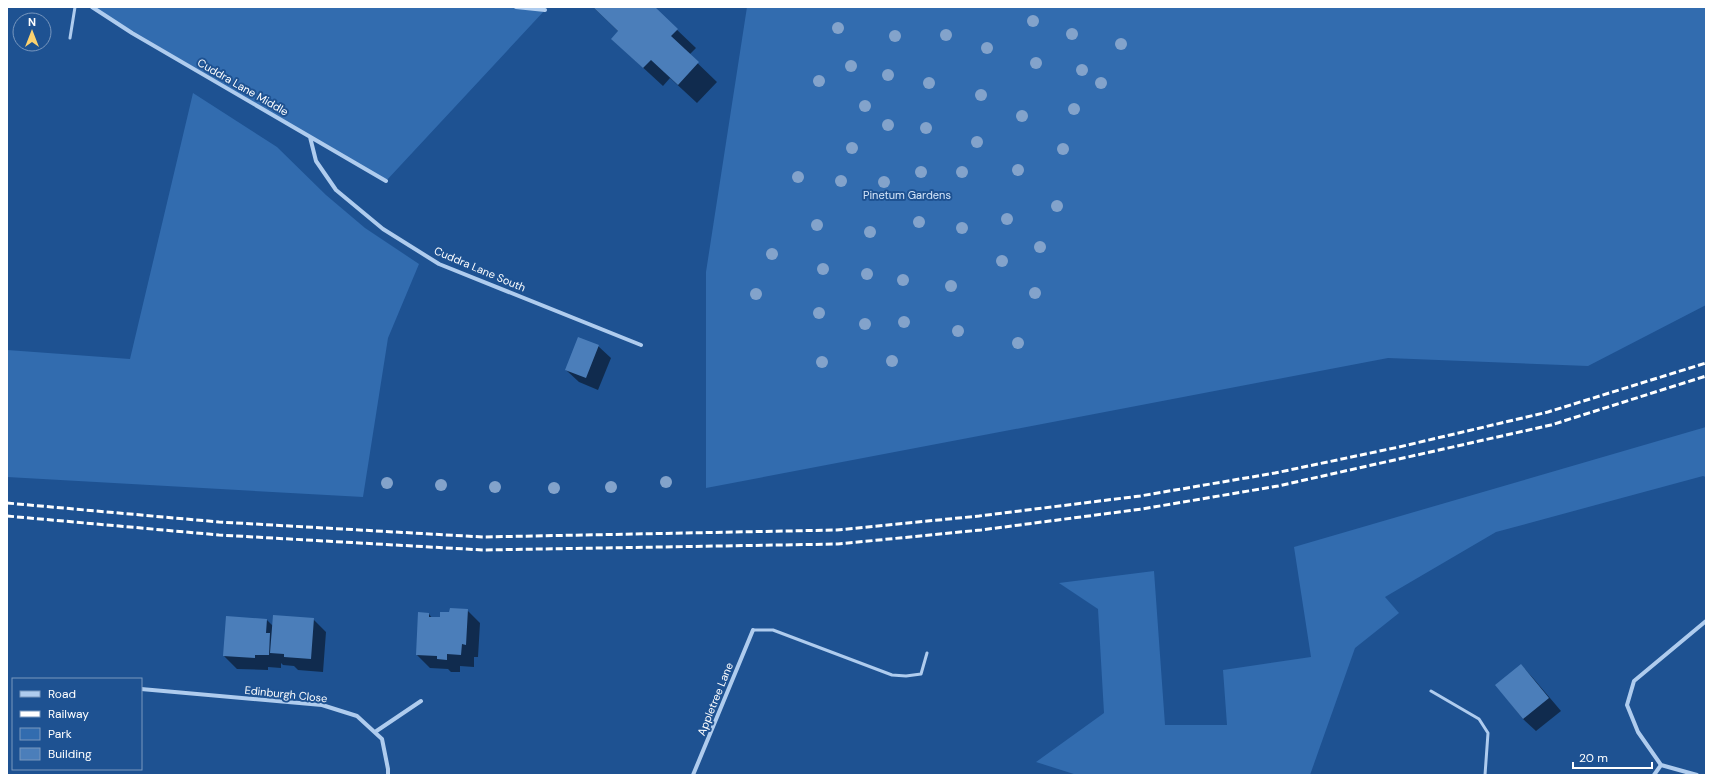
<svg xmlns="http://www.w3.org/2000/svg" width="1713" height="782" viewBox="0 0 1713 782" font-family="'DM Sans',sans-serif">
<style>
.green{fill:#326caf}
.shadow{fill:#0007}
.building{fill:#4b7eba}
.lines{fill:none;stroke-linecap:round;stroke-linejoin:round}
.lane{stroke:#afccee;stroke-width:3}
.street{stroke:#afccee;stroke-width:4}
.rail{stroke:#fff;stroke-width:3;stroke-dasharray:7 3;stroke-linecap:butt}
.tree{fill:#83a3cb}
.labels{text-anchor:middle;stroke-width:4;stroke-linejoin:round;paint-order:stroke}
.street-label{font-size:11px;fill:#fff;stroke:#1e5292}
.park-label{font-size:11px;fill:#d5e6fa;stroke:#1e5292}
</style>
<rect width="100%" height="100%" fill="#1e5292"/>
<!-- green -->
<path class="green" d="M92,7H516L545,10L386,181Z
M747,7H1706V305L1588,366L1388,358L706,488V272Z
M193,93L277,147L326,195L365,228L419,264L388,338L363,497L7,477V350L130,359Z
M1706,427V477L1703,476L1496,532L1385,597L1399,613L1355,648L1310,775H1077L1036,762L1104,713L1098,609L1059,583L1154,571L1165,725H1227L1223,670L1311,657L1294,547Z"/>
<!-- shadow -->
<path class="shadow" d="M593,7H653L696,48L689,55L717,82L697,103L670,78L663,86L612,39L619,32Z
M598,346L611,358L598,390L579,382L566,370Z
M467,610L480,623L478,657H474V667L460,666V672H451L448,669L430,668L417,655L429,614L432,618H441Z
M313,619L326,632L323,672L298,670L294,666L283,665L281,663V668L268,667V670L237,669L224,656L267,620L273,626Z
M1521,665L1533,678L1561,711L1536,731L1523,719L1496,685Z"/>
<!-- building -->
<path class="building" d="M593,7H655L678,29L671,36L699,62L678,85L651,60L643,68L611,39L618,31Z
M578,337L599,345L586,378L565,370Z
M450,608L468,609L466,645L462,644L461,655L447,654V660L437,659V656L416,655L418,612L429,613V617H440V612H449Z
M273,615L314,618L311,659L284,657V654L270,653Z
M226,616L267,619L266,633H270L269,655H255V658L223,656Z
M1521,664L1549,698L1523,719L1495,685Z"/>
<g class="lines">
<!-- lane -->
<path class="lane" d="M70,38L75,7
M753,630H773L892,675L906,676L921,674L927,653
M1431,691L1479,719L1488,733L1485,775"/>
<!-- street -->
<path class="street" d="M92,7L132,33L386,181
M516,7L545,10
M310,137L316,161L336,190L383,229L439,264L641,345
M141,689L322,705L357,716L382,739L388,769V775
M375,732L421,701
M693,775L753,630
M1654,775L1661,765
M1697,775L1661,765L1638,732L1627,705L1634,681L1706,621"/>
<!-- rail -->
<path class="rail" d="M7,503L219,522L483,537L837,530L979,516L1140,496L1275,473L1399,447L1548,412L1706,363
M7,516L219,535L483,550L838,544L981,530L1142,509L1278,486L1551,425L1706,376"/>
</g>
<!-- trees -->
<g class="tree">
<circle cx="1033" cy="21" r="6"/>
<circle cx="838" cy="28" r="6"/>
<circle cx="1072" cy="34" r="6"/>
<circle cx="946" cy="35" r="6"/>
<circle cx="895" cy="36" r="6"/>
<circle cx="1121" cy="44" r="6"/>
<circle cx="987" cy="48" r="6"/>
<circle cx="1036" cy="63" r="6"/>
<circle cx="851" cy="66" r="6"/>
<circle cx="1082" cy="70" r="6"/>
<circle cx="888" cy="75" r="6"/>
<circle cx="819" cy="81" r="6"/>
<circle cx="929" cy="83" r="6"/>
<circle cx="1101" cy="83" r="6"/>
<circle cx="981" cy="95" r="6"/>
<circle cx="865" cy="106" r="6"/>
<circle cx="1074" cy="109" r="6"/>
<circle cx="1022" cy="116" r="6"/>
<circle cx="888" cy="125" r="6"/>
<circle cx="926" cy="128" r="6"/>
<circle cx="977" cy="142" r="6"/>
<circle cx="852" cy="148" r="6"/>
<circle cx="1063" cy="149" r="6"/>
<circle cx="1018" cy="170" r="6"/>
<circle cx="921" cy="172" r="6"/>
<circle cx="962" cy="172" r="6"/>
<circle cx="798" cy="177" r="6"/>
<circle cx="841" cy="181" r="6"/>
<circle cx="884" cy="182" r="6"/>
<circle cx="1057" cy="206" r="6"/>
<circle cx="1007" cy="219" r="6"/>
<circle cx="919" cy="222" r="6"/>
<circle cx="817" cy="225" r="6"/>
<circle cx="962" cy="228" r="6"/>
<circle cx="870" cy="232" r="6"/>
<circle cx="1040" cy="247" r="6"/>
<circle cx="772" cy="254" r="6"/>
<circle cx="1002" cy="261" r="6"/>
<circle cx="823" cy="269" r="6"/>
<circle cx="867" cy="274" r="6"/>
<circle cx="903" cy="280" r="6"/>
<circle cx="951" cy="286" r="6"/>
<circle cx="1035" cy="293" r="6"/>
<circle cx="756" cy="294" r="6"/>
<circle cx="819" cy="313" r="6"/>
<circle cx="904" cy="322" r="6"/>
<circle cx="865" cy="324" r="6"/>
<circle cx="958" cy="331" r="6"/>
<circle cx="1018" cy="343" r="6"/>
<circle cx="892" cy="361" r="6"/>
<circle cx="822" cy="362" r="6"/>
<circle cx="666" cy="482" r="6"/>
<circle cx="387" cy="483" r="6"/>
<circle cx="441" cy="485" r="6"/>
<circle cx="495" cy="487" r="6"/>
<circle cx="611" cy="487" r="6"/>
<circle cx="554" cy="488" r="6"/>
</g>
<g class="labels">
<!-- street labels -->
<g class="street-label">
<text transform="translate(243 87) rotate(30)" y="4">Cuddra Lane Middle</text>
<text transform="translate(480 269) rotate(23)" y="4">Cuddra Lane South</text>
<text transform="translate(286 694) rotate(6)" y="4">Edinburgh Close</text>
<text transform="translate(715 699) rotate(-68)" y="4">Appletree Lane</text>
</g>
<!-- park labels -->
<g class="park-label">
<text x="907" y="199">Pinetum Gardens</text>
</g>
</g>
<!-- border -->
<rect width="1713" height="782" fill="none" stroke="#ffffff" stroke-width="16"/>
<!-- legend -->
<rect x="12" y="678" width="130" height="92" fill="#1e5292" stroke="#7897be"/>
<rect x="20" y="691" width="20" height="6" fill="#afccee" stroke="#7897be"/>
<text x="48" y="698" font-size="12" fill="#ffffff">Road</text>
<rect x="20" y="711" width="20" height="6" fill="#ffffff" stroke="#7897be"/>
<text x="48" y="718" font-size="12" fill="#ffffff">Railway</text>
<rect x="20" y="728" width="20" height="12" fill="#326caf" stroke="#7897be"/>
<text x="48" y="738" font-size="12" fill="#ffffff">Park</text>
<rect x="20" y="748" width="20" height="12" fill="#4b7eba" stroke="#7897be"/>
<text x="48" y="758" font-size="12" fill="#ffffff">Building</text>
<!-- north arrow -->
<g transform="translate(32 32)"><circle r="19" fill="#1e5292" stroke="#7897be"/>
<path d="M0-3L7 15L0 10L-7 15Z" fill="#fcd26f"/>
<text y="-6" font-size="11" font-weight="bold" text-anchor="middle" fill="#ffffff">N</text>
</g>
<!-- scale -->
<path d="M1573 762v6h79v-6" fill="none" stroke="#ffffff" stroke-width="2"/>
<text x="1579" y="762" font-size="12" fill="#ffffff" stroke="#1e5292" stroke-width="3" paint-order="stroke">20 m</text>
</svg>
